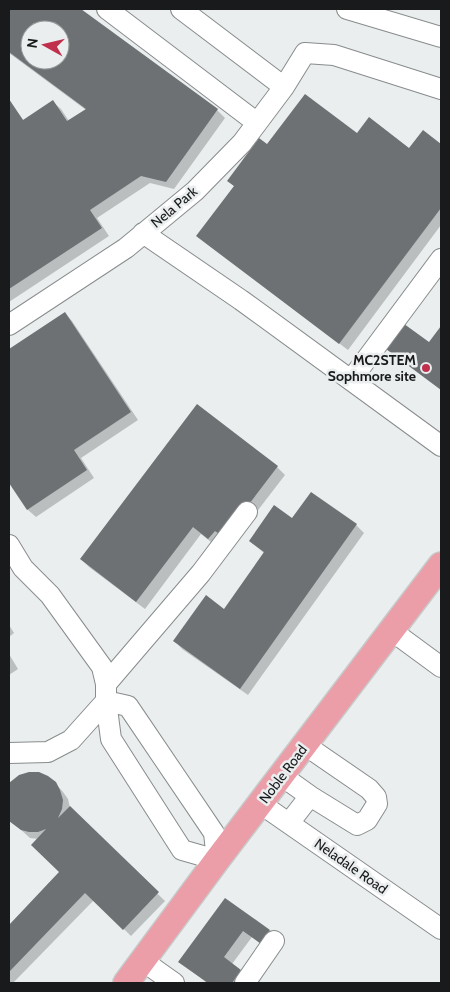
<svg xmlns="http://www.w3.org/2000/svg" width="450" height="992" viewBox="0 0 450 992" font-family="Cabin,sans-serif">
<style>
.shadow{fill:#0003;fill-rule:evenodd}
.building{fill:#6e7173;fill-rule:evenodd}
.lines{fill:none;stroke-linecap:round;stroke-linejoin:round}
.minor-casing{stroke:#888c8d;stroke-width:22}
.major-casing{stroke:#c8c8c8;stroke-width:28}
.minor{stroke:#fff;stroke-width:20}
.major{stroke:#eb9da8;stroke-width:25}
.poi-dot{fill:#c0304d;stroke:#eaeeef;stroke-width:2}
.labels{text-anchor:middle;stroke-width:5;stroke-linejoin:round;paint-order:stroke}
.street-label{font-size:14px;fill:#191a1b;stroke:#eaeeef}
.poi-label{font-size:14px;font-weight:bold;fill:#191a1b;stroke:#eaeeef;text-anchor:end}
</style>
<rect width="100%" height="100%" fill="#eaeeef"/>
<!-- shadow -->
<path class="shadow" d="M9,9H78L217,110L225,118L174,189L150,183L97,218L109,236L9,302V101L24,121L53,102L61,109L69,121L86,110L9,53ZM30,30H60V60H30Z
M423,131L441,145V225L348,350L206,243L235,187L229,181L267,146L357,135L410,149Z
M65,313L72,321L138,420L81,458L94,478L36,517L28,510L9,481V351Z
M441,328V389L388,349L429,344Z
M197,406L277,467L285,475L232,544L216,546L201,534L145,609L89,567L81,559Z
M293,520L356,525L364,533L248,695L182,649L175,641L225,611L265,554L250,541Z
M9,625L14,633L9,637Z
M9,654L18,669L9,675Z
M11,782L55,783L63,792L68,799L70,808L165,901L131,936L94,900L13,983H9V927L61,872L39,839L30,838L9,819V785Z
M225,900L269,931L276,939L268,950L252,937L232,964L248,978L245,983H207L180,962Z"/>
<!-- building -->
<path class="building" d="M9,9H81L218,109L166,182L141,176L90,210L102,228L9,289V99L23,120L53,100L67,121L86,109L9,52ZM30,30H60V60H30Z
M305,94L357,133L369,117L409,148L423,130L441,144V208L339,344L196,236L234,186L227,181L259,138L267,144Z
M65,312L131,412L74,450L87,470L27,510L9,483V349Z
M400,321L429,342L441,326V390L382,346Z
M197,404L278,466L224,537L215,531L208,539L193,527L136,602L80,559Z
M311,492L357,524L240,689L173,641L206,595L224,609L264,552L249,541L274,505L292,518Z
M29,772H39L48,776L56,782L60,790L63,800L62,809L58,818L70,806L159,892L123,930L85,893L9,972V925L59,872L31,845L46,829L38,832H29L21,830L9,821V783L19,775Z
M225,898L270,930L260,943L243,931L224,957L241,970L232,983H208L178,962Z"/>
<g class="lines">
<defs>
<path id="minor" d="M107,9L256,122
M181,9L284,87
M347,9L441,37
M143,233L241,300L441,446
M9,325L126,248L195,191L242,143L284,87L305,53L334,55L441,89
M351,380L441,259
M9,545L23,568L50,595L102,667L106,684V701L71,740L48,752L9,753
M392,631L441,667
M106,684L201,573L247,512
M106,701L128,706L214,833L217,860L182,850L111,739Z
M282,776L310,796
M261,804L441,929
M289,823L310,796L357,825L367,820L377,804L376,797L369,789L305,745
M143,961L174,983
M245,983L274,941"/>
<path id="major" d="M126,983L217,860L441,565"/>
</defs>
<!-- minor casing -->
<use href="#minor" class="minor-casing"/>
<!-- major casing -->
<use href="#major" class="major-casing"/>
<!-- minor -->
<use href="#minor" class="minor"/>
<!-- major -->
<use href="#major" class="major"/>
</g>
<!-- markers -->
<circle class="poi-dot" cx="426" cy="368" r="5"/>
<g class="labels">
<!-- street labels -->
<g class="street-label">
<text transform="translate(174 207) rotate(-40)" y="5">Nela Park</text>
<text transform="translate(283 774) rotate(-53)" y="5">Noble Road</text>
<text transform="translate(351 866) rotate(35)" y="5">Neladale Road</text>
</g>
<!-- poi labels -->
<g class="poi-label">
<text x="416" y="365">MC2STEM<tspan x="416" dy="16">Sophmore site</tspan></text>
</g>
</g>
<!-- border -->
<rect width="450" height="992" fill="none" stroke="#191a1b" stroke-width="20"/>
<!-- north arrow -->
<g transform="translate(45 45) rotate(278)"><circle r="24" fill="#eaeeef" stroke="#96999a"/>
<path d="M0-4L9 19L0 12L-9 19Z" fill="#c0304d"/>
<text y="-8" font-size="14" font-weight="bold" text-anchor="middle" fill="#191a1b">N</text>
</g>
</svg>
